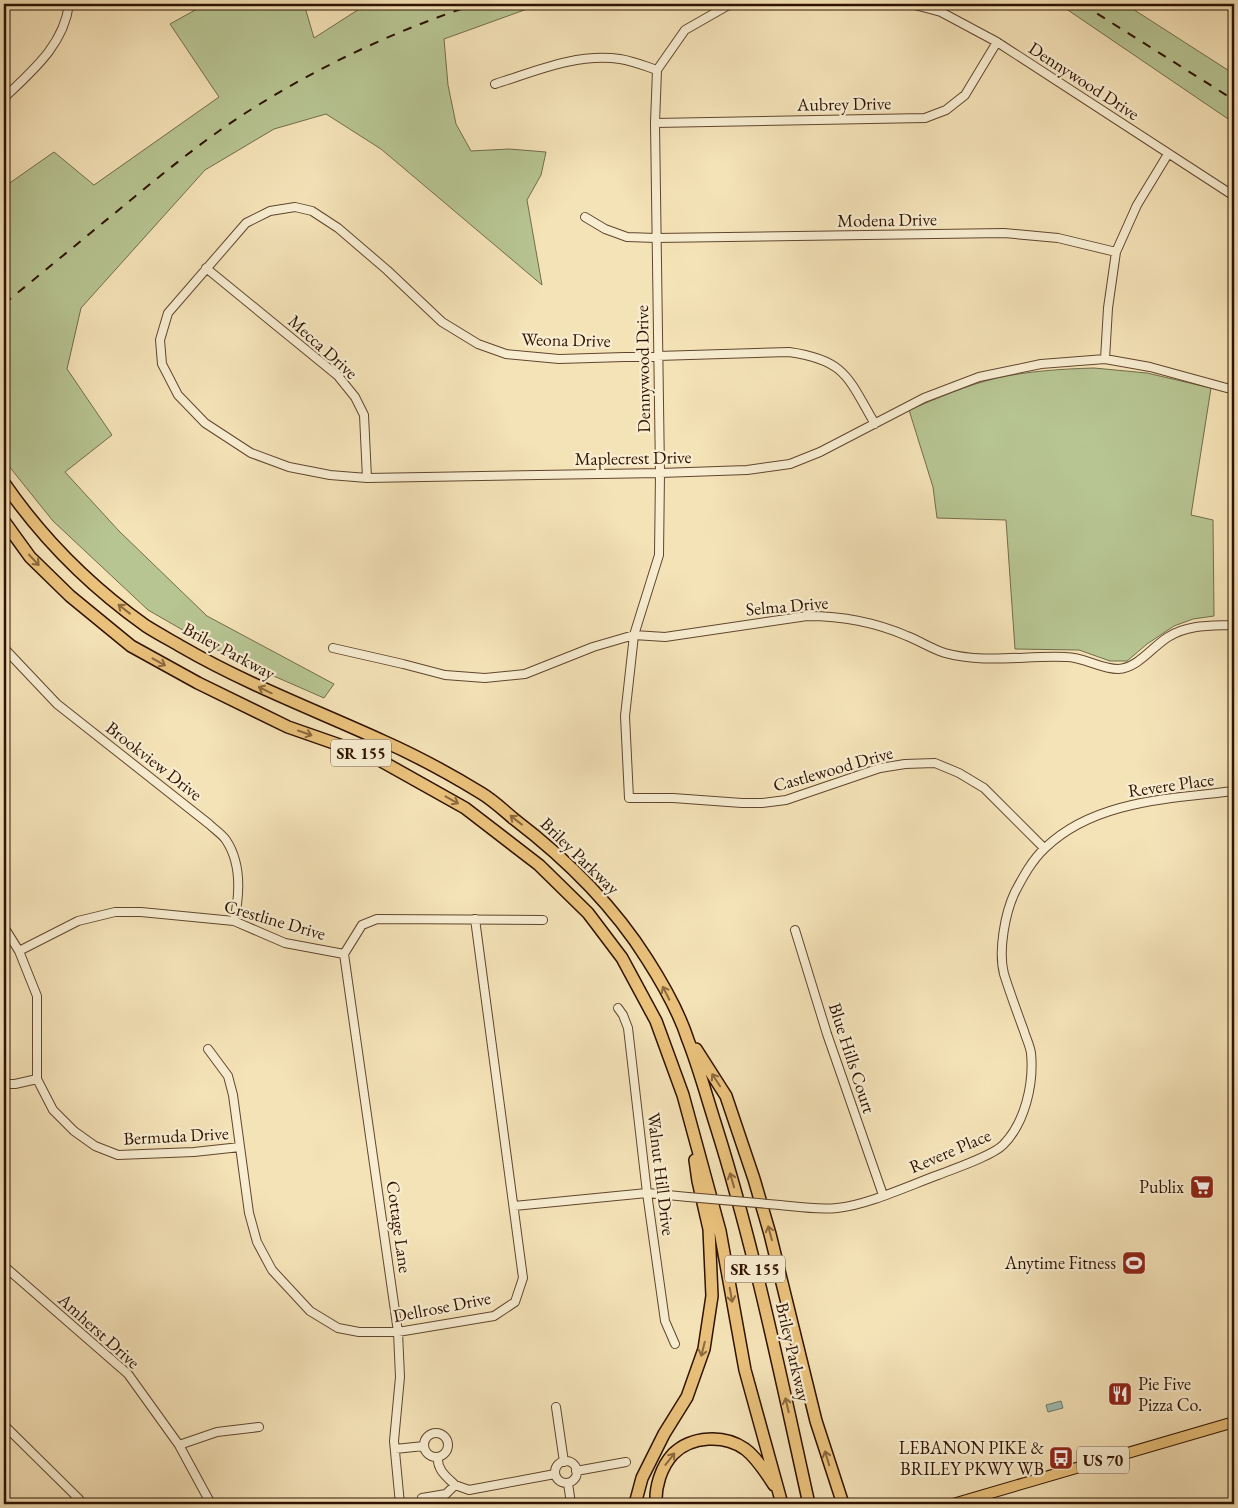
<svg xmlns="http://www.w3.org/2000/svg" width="1238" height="1508" viewBox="0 0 1238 1508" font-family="'EB Garamond',serif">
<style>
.green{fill:#b7c593;stroke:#736c4a}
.water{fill:#9cbeb3;stroke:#70796b}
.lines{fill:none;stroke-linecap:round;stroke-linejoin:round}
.minor-casing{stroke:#60462e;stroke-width:10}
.major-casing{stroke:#2f1200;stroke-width:12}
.highway-casing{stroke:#2f1200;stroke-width:14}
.minor{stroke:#f8edd1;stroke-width:8}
.major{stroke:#eac27c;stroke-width:10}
.highway{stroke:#eac27c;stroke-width:11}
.rail{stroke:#2f1200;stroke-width:2;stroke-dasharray:9 9;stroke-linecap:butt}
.minor-bridge-casing{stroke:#60462e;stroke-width:10;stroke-linecap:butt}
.minor-bridge{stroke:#f8edd1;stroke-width:8}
.oneway{stroke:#8c6a3e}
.labels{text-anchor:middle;stroke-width:4.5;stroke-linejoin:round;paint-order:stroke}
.shield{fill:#f8edd1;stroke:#6b543f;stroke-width:1}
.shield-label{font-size:16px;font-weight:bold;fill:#2f1200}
.street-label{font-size:18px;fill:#2f1200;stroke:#f8edd1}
.poi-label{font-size:18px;fill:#2f1200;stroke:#f8edd1;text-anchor:end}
</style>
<rect width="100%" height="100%" fill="#f5e3b8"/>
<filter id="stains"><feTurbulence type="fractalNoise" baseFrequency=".004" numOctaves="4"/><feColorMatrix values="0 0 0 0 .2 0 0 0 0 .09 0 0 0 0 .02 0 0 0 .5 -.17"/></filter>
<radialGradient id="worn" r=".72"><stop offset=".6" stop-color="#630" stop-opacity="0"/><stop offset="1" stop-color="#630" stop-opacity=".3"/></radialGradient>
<!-- green -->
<path class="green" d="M206,4H304L314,38L367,4H541L444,39L448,85L456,124L471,151L509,149L546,152L541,175L527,200L542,285L381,149L326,114L274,129L205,170L81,308L67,369L112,435L65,472L119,531L207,616L334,684L324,698L228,656L148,610L53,521L4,460V187L54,152L94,185L219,97L170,24Z
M1059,4H1125L1234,74V123Z
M1094,368L1147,373L1211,388L1191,515L1213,520L1214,616L1193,619L1174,626L1147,644L1127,661H1110L1079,650L1015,649L1006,520L937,518L933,487L909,410C938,398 967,385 997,378C1029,371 1061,369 1094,368Z"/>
<!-- water -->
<path class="water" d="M1061,1401L1063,1408L1048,1412L1046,1405Z"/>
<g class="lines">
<defs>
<path id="minor" d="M735,4L727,6L685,30L657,70L655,123L660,473L659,555L634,635L625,716L629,798H673L742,803H762L786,800L880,768L905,764L935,763L959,773L984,788L1044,848
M911,4L941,12L997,42L1234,196
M495,84C536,71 576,53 620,59C633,61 645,66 657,70
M4,98C32,71 64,45 69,4
M655,123L925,118L946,110L965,95L997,42
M585,217L605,229L627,237L656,238L1004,233L1058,238L1116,252
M206,268L338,376L355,397L364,415L367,478
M1105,359L1108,308L1116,252L1137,205L1168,154
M875,424C848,378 846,360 789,352L559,359L506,354L478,344L442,322L387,270L338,228L312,211L295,207L270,211L246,223L168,313L160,340L162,364L178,395L205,423L251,453L289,467L330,475L367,478L660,473L747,470L790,464L820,452L924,398L979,377L1041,364L1105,359L1150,367L1234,390
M4,648L57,704L209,824C214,829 222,834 226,840C242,864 240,894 234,921
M333,648L403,664L445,675L485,678L525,674L593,647L634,635L665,637L807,616C842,616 875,622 907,636C920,641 932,649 945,653C984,664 1027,655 1066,657C1084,657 1100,669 1118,669C1138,668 1152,647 1168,637C1189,624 1211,626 1234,625
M4,927L19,951L37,996V1079L53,1110L74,1131L95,1146L118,1155L194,1152L240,1147
M795,930L827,1034L883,1195
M19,951L78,921L115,912H141L234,921L285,943L344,954L362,925L377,919L543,920
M344,954L398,1332L400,1377L394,1441L400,1504
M618,1008L623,1015L628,1028L647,1193L665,1321L675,1344
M208,1049L228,1076L233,1095L249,1213L257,1242L272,1270L310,1311L338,1328L359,1332H398L494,1316L515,1302L523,1278L475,919
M4,1084H15L37,1079
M780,1205C799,1207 818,1210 837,1208C867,1205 908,1186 938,1175C953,1169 992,1156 1003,1145C1025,1123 1034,1084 1031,1053C1030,1046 1026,1038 1024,1031C1017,1012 1010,993 1004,974C998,951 1005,913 1015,892C1023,877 1032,860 1045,848C1095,800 1170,799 1234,791
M514,1206L647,1193L688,1197
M4,1266L128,1374L179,1445L211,1504
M556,1407L564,1462
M4,1425L79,1499L81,1504
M424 1445a12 12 0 1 1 24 0a12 12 0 1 1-24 0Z
M179,1445L217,1432L259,1427
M395,1449L424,1446
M438,1458C437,1470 447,1477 455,1485
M555 1472a11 11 0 1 1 22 0a11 11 0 1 1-22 0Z
M576,1471L626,1462
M568,1483L571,1504
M422,1498L446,1494L455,1485L469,1490L555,1474"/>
<path id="major" d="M953,1504L1234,1422"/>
<path id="highway" d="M4,483C42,538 91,587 146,626C157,633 170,640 182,647C246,684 315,710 383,741C417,756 450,774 481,793C493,800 503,810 514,819C565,858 613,905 647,959C663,984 679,1012 688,1040C699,1068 707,1098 716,1126C755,1250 781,1378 809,1504
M4,521L30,557L70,596L131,646L198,683L288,727L374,757L465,808L539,865L588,913L622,958L656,1021L683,1095L720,1231L745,1370L782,1504
M696,1049L726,1096L754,1179L770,1234L816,1421L843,1504
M635,1504L642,1478L664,1434L687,1397L704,1349L712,1296L709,1229L698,1181L695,1160
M656,1504C655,1487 661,1467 673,1454C691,1436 724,1434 745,1449C757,1458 766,1473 774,1485"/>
</defs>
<!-- minor casing -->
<use href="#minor" class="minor-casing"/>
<!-- major casing -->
<use href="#major" class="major-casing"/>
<!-- highway casing -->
<use href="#highway" class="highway-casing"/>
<!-- minor -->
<use href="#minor" class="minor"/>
<!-- major -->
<use href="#major" class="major"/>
<!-- highway -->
<use href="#highway" class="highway"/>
<!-- rail -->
<path class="rail" d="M1082,4L1234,100
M4,304C43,272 82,240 121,208C161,175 201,142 244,114C317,67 394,31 476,4"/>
<defs>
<path id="minor-bridge" d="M688,1197L780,1205"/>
</defs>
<!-- minor-bridge casing -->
<use href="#minor-bridge" class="minor-bridge-casing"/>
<!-- minor-bridge -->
<use href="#minor-bridge" class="minor-bridge"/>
</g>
<!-- one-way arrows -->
<defs><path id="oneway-shaft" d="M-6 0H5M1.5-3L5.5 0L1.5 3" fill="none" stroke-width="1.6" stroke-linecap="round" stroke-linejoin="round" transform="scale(1.25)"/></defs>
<g class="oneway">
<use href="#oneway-shaft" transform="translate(34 560) rotate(47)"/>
<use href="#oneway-shaft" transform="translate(124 609) rotate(-142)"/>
<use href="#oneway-shaft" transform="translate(159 662) rotate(29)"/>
<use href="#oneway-shaft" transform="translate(265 690) rotate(-154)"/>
<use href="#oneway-shaft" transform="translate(305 733) rotate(19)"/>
<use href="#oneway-shaft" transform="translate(452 800) rotate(29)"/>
<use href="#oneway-shaft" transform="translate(516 820) rotate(-142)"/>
<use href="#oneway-shaft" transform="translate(666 993) rotate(-117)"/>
<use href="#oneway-shaft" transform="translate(716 1080) rotate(-123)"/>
<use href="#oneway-shaft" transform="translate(732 1180) rotate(-106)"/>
<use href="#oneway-shaft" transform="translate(770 1233) rotate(-105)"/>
<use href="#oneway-shaft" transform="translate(731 1295) rotate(80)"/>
<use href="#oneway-shaft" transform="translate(703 1349) rotate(104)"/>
<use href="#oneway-shaft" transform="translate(787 1405) rotate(-103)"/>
<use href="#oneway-shaft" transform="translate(827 1458) rotate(-107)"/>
<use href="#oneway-shaft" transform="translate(670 1459) rotate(-52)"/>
</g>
<!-- icons -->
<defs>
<symbol id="supermarket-square" viewBox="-11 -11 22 22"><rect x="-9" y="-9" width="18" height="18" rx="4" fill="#8f2418" stroke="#f8edd1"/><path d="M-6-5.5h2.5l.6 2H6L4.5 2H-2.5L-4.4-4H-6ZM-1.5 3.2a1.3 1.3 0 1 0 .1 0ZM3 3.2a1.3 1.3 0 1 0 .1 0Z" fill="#fff"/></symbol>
<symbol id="stadium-square" viewBox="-11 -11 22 22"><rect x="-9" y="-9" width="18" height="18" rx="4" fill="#8f2418" stroke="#f8edd1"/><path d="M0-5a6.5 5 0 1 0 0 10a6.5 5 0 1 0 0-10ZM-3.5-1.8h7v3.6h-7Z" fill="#fff"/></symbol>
<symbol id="restaurant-square" viewBox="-11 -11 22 22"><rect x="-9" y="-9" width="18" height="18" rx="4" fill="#8f2418" stroke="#f8edd1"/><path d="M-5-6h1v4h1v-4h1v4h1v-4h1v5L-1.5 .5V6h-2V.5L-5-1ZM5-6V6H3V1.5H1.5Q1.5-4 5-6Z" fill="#fff"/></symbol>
<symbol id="bus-square" viewBox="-11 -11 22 22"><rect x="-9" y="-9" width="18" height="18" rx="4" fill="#8f2418" stroke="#f8edd1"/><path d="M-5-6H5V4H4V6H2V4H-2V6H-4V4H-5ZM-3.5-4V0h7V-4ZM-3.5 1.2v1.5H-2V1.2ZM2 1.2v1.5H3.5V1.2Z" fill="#fff"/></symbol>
</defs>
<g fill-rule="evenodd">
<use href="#supermarket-square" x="1188" y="1173" width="28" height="28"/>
<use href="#stadium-square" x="1120" y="1249" width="28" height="28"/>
<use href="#restaurant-square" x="1106" y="1380" width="28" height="28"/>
<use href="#bus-square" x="1047" y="1444" width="28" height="28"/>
</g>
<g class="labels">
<!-- shield labels -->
<g class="shield">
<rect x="331" y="739.5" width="60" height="27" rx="4"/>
<rect x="725" y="1255.5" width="60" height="27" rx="4"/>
<rect x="1077" y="1446.5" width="52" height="27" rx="4"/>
</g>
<g class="shield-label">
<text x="361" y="759">SR 155</text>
<text x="755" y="1275">SR 155</text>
<text x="1103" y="1466">US 70</text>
</g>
<!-- street labels -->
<g class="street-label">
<text transform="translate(1084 81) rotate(33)" y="6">Dennywood Drive</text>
<text transform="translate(844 104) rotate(-1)" y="6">Aubrey Drive</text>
<text transform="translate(887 220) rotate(-1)" y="6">Modena Drive</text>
<text transform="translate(566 340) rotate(1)" y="6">Weona Drive</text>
<text transform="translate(323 347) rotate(42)" y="6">Mecca Drive</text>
<text transform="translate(643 369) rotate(-91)" y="6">Dennywood Drive</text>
<text transform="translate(633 458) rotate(-1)" y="6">Maplecrest Drive</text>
<text transform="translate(787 606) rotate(-5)" y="6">Selma Drive</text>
<text transform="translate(229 651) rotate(28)" y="6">Briley Parkway</text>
<text transform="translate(154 761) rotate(38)" y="6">Brookview Drive</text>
<text transform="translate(833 769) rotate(-16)" y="6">Castlewood Drive</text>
<text transform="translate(1171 785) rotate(-8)" y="6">Revere Place</text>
<text transform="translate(580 856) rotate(44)" y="6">Briley Parkway</text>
<text transform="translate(275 920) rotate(16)" y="6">Crestline Drive</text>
<text transform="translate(852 1058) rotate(72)" y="6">Blue Hills Court</text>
<text transform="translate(176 1136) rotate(-3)" y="6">Bermuda Drive</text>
<text transform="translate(950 1151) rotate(-23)" y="6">Revere Place</text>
<text transform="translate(661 1174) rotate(83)" y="6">Walnut Hill Drive</text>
<text transform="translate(399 1227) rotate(82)" y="6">Cottage Lane</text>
<text transform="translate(442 1307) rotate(-11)" y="6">Dellrose Drive</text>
<text transform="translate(99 1331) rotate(42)" y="6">Amherst Drive</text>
<text transform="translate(793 1352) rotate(77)" y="6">Briley Parkway</text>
</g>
<!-- poi labels -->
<g class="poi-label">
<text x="1184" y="1193">Publix</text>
<text x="1116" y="1269">Anytime Fitness</text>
<text x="1138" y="1390" text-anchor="start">Pie Five<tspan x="1138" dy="21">Pizza Co.</tspan></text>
<text x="1044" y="1454">LEBANON PIKE &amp;<tspan x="1044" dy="21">BRILEY PKWY WB</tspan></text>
</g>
</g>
<!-- margin -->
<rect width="1238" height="1508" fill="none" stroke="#f5e3b8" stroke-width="20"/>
<rect x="5" y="5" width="1228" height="1498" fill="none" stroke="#2f1200" stroke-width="2.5"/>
<rect x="10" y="10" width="1218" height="1488" fill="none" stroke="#2f1200"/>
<rect width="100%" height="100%" filter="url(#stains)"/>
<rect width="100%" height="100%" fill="url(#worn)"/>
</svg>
